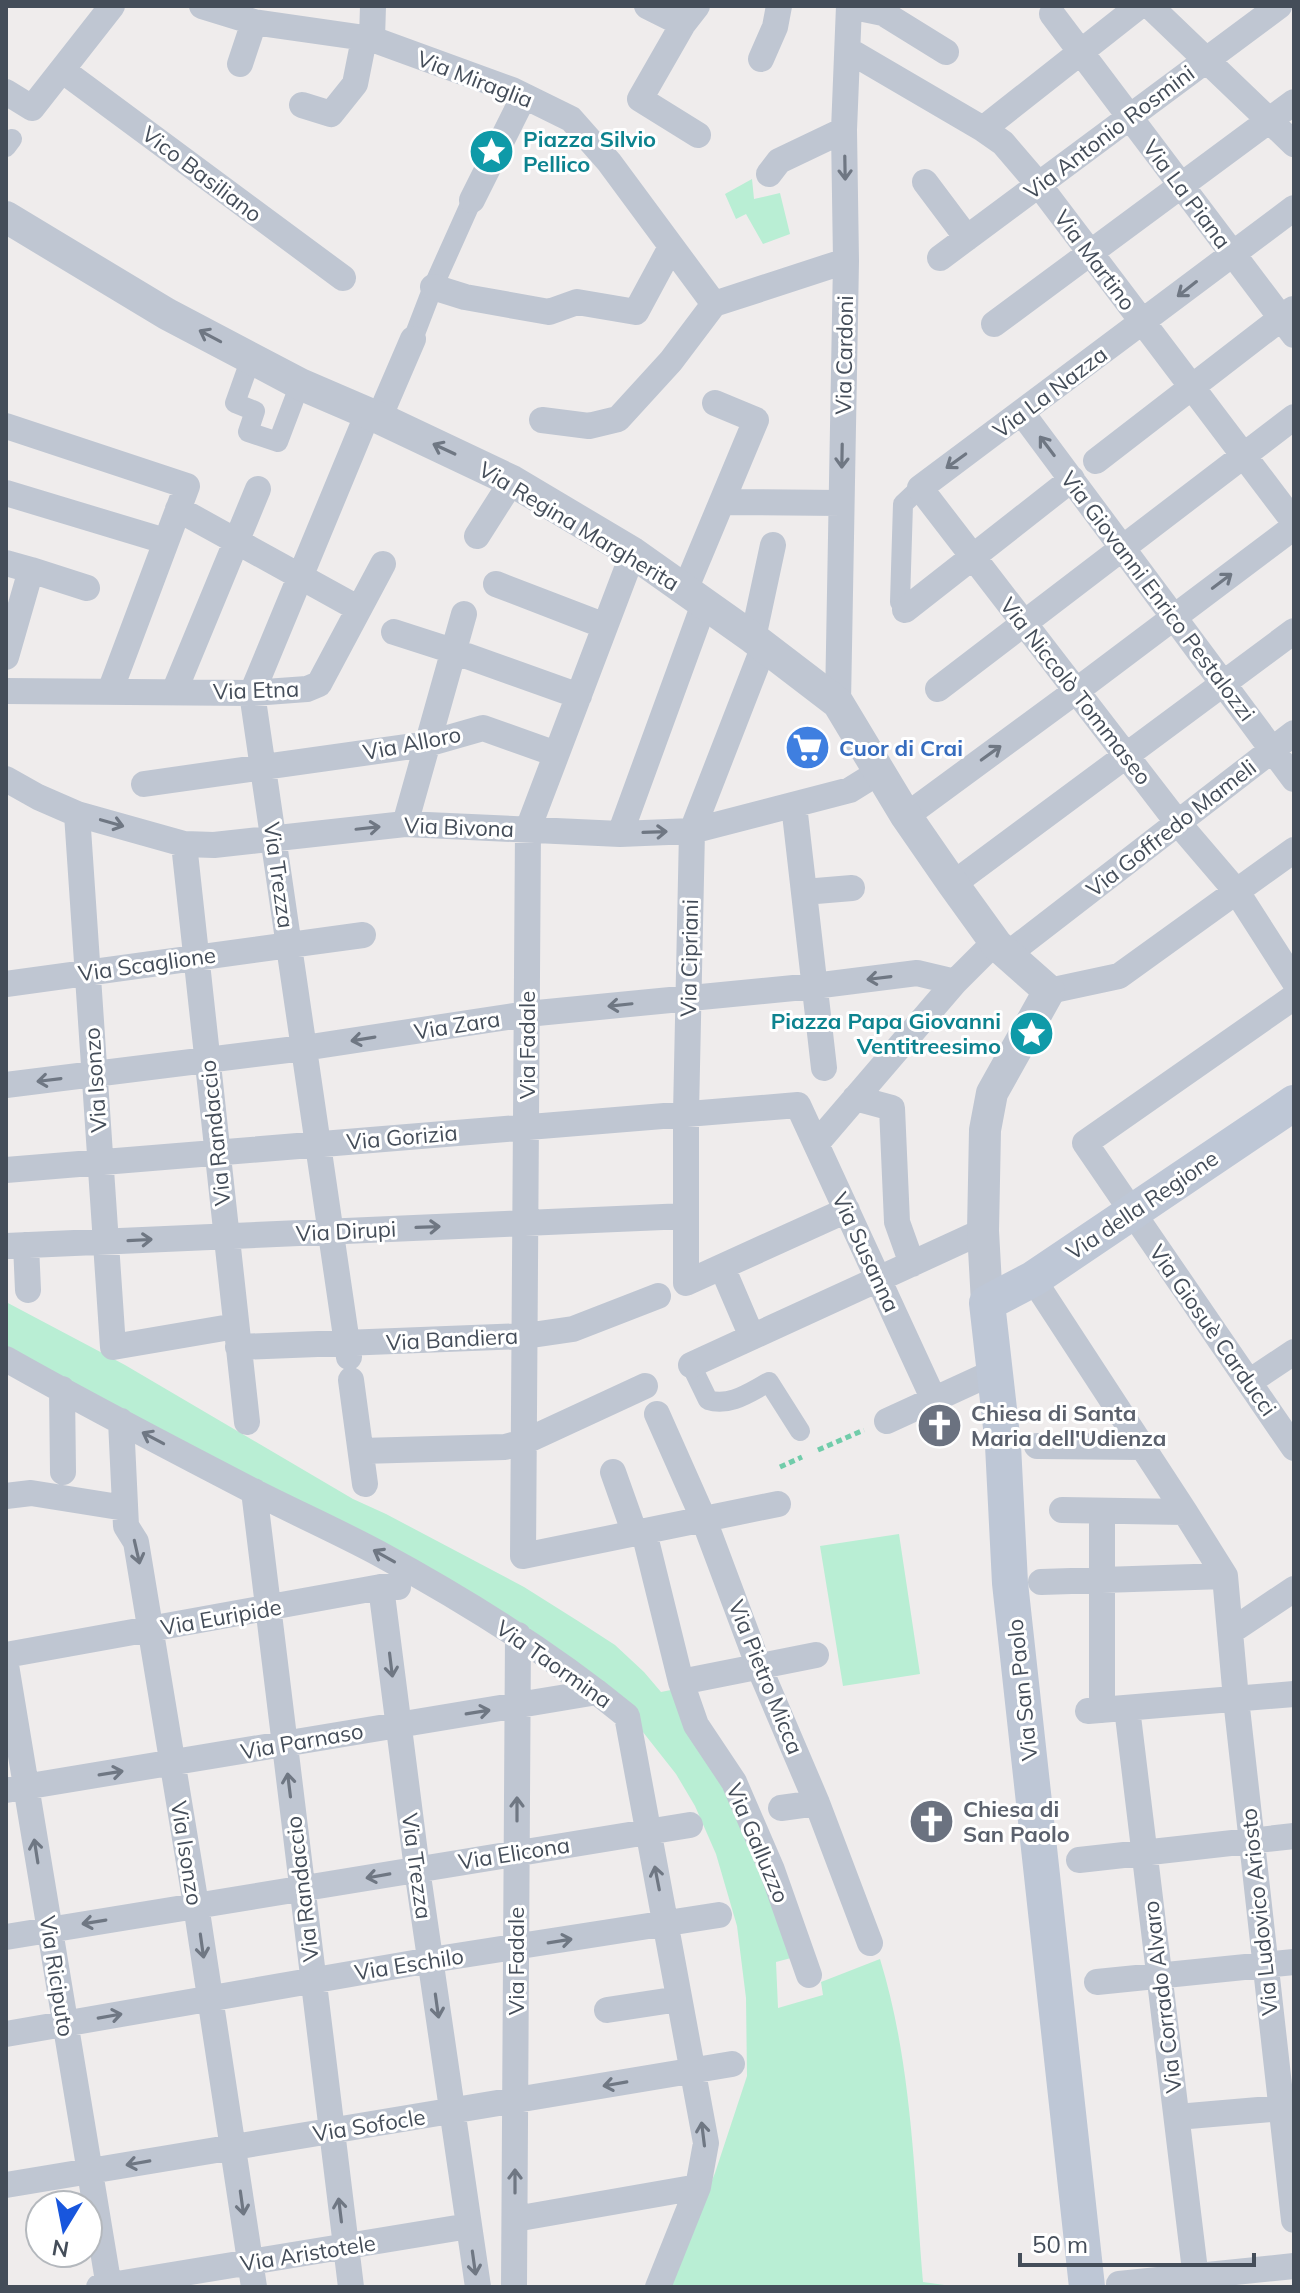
<svg xmlns="http://www.w3.org/2000/svg" width="1300" height="2293" viewBox="0 0 1300 2293" font-family="Mulish,sans-serif">
<style>
.green{fill:#b9eed4}
.lines{fill:none;stroke-linecap:round;stroke-linejoin:round}
.path{stroke:#71ccaa;stroke-width:5;stroke-dasharray:6 4;stroke-linecap:butt}
.pedestrian{stroke:#bfc6d2;stroke-width:20}
.minor{stroke:#bfc6d2;stroke-width:26}
.tertiary{stroke:#bfc6d2;stroke-width:32}
.secondary{stroke:#bec7d6;stroke-width:36}
.oneway{stroke:#6f7783}
.labels{text-anchor:middle;stroke-width:6;stroke-linejoin:round;paint-order:stroke}
.street-label{font-size:22px;fill:#444d59;stroke:#fff}
.culture-label{font-size:22px;font-weight:bold;fill:#0d838f;stroke:#fff;text-anchor:start}
.shop-label{font-size:22px;font-weight:bold;fill:#366cbe;stroke:#fff;text-anchor:start}
.worship-label{font-size:22px;font-weight:bold;fill:#5b616d;stroke:#fff;text-anchor:start}
</style>
<rect width="100%" height="100%" fill="#efecec"/>
<!-- green -->
<path class="green" d="M752,179L754,199L780,193L790,234L763,244L746,214L736,219L725,194Z
M6,1302L125,1365L353,1499L386,1514L524,1587L578,1621L615,1645L644,1672L661,1692L671,1690L737,1809L791,1958L776,1962L778,2008L823,1995L821,1982L880,1959C912,2063 914,2175 923,2282L959,2287H668L715,2173L747,2076L746,1998L737,1926L716,1854L695,1806L676,1774L624,1708L6,1347Z
M899,1534L920,1674L843,1686L820,1546Z"/>
<g class="lines">
<!-- path -->
<path class="path" d="M818,1450L864,1430
M780,1467L802,1457"/>
<!-- pedestrian -->
<path class="pedestrian" d="M6,147L12,139
M413,339L433,287L472,200
M251,358L235,403L255,411L248,432L278,442L300,384
M905,610L900,602L903,504L920,488
M691,1365L708,1400C730,1407 750,1392 769,1382L800,1431"/>
<!-- minor -->
<path class="minor" d="M202,6L254,22L372,39L512,90L571,119L609,162L714,304L846,261
M647,6L683,24L697,6
M849,6L883,13L946,52
M1150,6L1294,144
M1052,14L1294,335
M683,24L640,99L698,135
M372,39L373,6
M848,50L983,129L1003,143L1039,185L1294,522
M761,59L775,27L779,6
M240,64L254,22
M62,70L343,278
M6,92L32,108L112,6
M302,105L331,114L355,84L364,39
M983,129L1139,6
M769,174L779,161L844,130
M925,182L967,238
M472,200L524,96
M1294,208L920,488L1178,823L1237,892L1294,981
M940,258L1279,6
M433,287L465,297L549,312L577,302L636,312L671,247
M994,324L1294,102
M1022,413L1294,779
M379,418L413,339
M542,420L589,426L618,419L671,361L714,304
M6,426L187,486L110,691
M1096,461L1293,309
M6,493L165,541
M722,502L841,503
M178,509L359,609
M477,536L512,481
M633,553L528,829L523,1556L778,1504
M6,563L31,570L6,657
M31,570L87,588
M496,584L605,626
M685,590L756,420L715,403
M905,610L1072,479
M394,632L453,651L579,696
M753,638L773,545
M764,646L692,831L686,1114V1283L847,1210
M938,689L1294,417
M6,691L252,693L307,689L319,684L383,564
M174,692L258,489
M838,703L846,261L844,130L849,6
M6,779L38,797L77,814L184,844L214,845L405,824L620,834L692,831L850,790L879,772
M144,784L427,744L483,728L556,754
M794,805L824,1068
M77,814L113,1347L236,1326
M906,816L1076,691L1294,527
M405,824L464,614
M620,834L704,604
M184,844L247,1422
M953,884L1294,631
M804,892L852,888
M1008,954L1294,733
M6,984L363,935
M1049,991L1119,976L1294,850
M1294,997L1085,1143L1294,1448
M6,1085L304,1048L527,1014L814,986L917,973L955,982
M855,1098L892,1108L897,1222L912,1264
M816,1144L955,982L984,953L997,945
M6,1170L798,1105L934,1400
M26,1245L28,1290
M6,1246L686,1216
M722,1267L752,1337
M1033,1279L1185,1512L1225,1576L1236,1699L1294,2220
M238,1347L525,1336L573,1329L658,1296
M349,1357L252,693L368,413
M6,1359C87,1405 170,1448 253,1491C294,1512 337,1531 378,1553C465,1600 550,1653 627,1716L706,2143L698,2187L658,2287
M691,1365L983,1231
M351,1380L365,1484
M1249,1382L1294,1352
M62,1389L63,1472
M657,1414L704,1520L759,1667L817,1803L870,1943
M121,1421L126,1526L136,1542L196,1905L254,2287
M887,1421L996,1371
M1037,1446L1143,1447
M361,1451L505,1447L524,1442L645,1386
M613,1472L635,1534
M254,1491L351,2287
M6,1496L31,1493L125,1508
M1062,1510L1185,1512
M644,1532L681,1682L696,1725L734,1782L772,1870L809,1975
M1041,1582L1225,1576
M381,1587L417,1869L478,2287
M1230,1632L1294,1589
M6,1655L381,1587H398
M6,1665L109,2287
M681,1682L816,1655
M1127,1708L1197,2287
M1102,1710V1511
M1088,1711L1294,1694
M6,1790L597,1692
M781,1808L817,1803
M1079,1860L1294,1836
M6,1937L690,1825
M1097,1982L1294,1962
M607,2010L679,1999
M6,2034L431,1960L719,1915
M1177,2117L1294,2107
M6,2185L732,2064
M515,2219L698,2187
M1119,2284L1294,2266
M99,2287L469,2226
M514,2287L518,1635"/>
<!-- tertiary -->
<path class="tertiary" d="M6,217L167,314L300,384L379,418L512,481L633,553L753,638L838,703L906,816L953,884L997,945L1049,991L992,1093L985,1130L983,1231L987,1303"/>
<!-- secondary -->
<path class="secondary" d="M1087,2287L1010,1583L1003,1445L987,1303L1033,1279L1294,1103"/>
</g>
<!-- one-way arrows -->
<defs><path id="oneway-shaft" d="M-6 0H5M1.5-3L5.5 0L1.5 3" fill="none" stroke-width="1.6" stroke-linecap="round" stroke-linejoin="round" transform="scale(2)"/></defs>
<g class="oneway">
<use href="#oneway-shaft" transform="translate(845 168) rotate(89)"/>
<use href="#oneway-shaft" transform="translate(1187 289) rotate(142)"/>
<use href="#oneway-shaft" transform="translate(210 336) rotate(-152)"/>
<use href="#oneway-shaft" transform="translate(1047 446) rotate(-127)"/>
<use href="#oneway-shaft" transform="translate(444 449) rotate(-155)"/>
<use href="#oneway-shaft" transform="translate(842 456) rotate(91)"/>
<use href="#oneway-shaft" transform="translate(956 461) rotate(144)"/>
<use href="#oneway-shaft" transform="translate(1222 581) rotate(-37)"/>
<use href="#oneway-shaft" transform="translate(991 753) rotate(-36)"/>
<use href="#oneway-shaft" transform="translate(112 823) rotate(16)"/>
<use href="#oneway-shaft" transform="translate(368 828) rotate(-6)"/>
<use href="#oneway-shaft" transform="translate(655 832) rotate(-2)"/>
<use href="#oneway-shaft" transform="translate(879 978) rotate(173)"/>
<use href="#oneway-shaft" transform="translate(620 1005) rotate(174)"/>
<use href="#oneway-shaft" transform="translate(363 1039) rotate(171)"/>
<use href="#oneway-shaft" transform="translate(49 1080) rotate(173)"/>
<use href="#oneway-shaft" transform="translate(428 1227) rotate(-2)"/>
<use href="#oneway-shaft" transform="translate(140 1240) rotate(-3)"/>
<use href="#oneway-shaft" transform="translate(153 1438) rotate(-152)"/>
<use href="#oneway-shaft" transform="translate(137 1552) rotate(77)"/>
<use href="#oneway-shaft" transform="translate(384 1556) rotate(-151)"/>
<use href="#oneway-shaft" transform="translate(391 1665) rotate(83)"/>
<use href="#oneway-shaft" transform="translate(478 1712) rotate(-9)"/>
<use href="#oneway-shaft" transform="translate(111 1773) rotate(-9)"/>
<use href="#oneway-shaft" transform="translate(289 1785) rotate(-97)"/>
<use href="#oneway-shaft" transform="translate(517 1809) rotate(-90)"/>
<use href="#oneway-shaft" transform="translate(36 1851) rotate(-99)"/>
<use href="#oneway-shaft" transform="translate(378 1876) rotate(170)"/>
<use href="#oneway-shaft" transform="translate(657 1878) rotate(-101)"/>
<use href="#oneway-shaft" transform="translate(94 1922) rotate(171)"/>
<use href="#oneway-shaft" transform="translate(560 1941) rotate(-9)"/>
<use href="#oneway-shaft" transform="translate(202 1946) rotate(82)"/>
<use href="#oneway-shaft" transform="translate(437 2006) rotate(82)"/>
<use href="#oneway-shaft" transform="translate(110 2016) rotate(-10)"/>
<use href="#oneway-shaft" transform="translate(615 2084) rotate(170)"/>
<use href="#oneway-shaft" transform="translate(703 2134) rotate(-97)"/>
<use href="#oneway-shaft" transform="translate(138 2163) rotate(170)"/>
<use href="#oneway-shaft" transform="translate(515 2181) rotate(-90)"/>
<use href="#oneway-shaft" transform="translate(242 2203) rotate(82)"/>
<use href="#oneway-shaft" transform="translate(340 2210) rotate(-97)"/>
<use href="#oneway-shaft" transform="translate(474 2263) rotate(82)"/>
</g>
<!-- icons -->
<defs>
<symbol id="sight-disc" viewBox="-11 -11 22 22"><circle r="9.5" fill="#0f9aa8" stroke="#fff"/><path d="M0-6L1.8-2.2L6-1.7L2.9 1.2L3.7 5.4L0 3.3L-3.7 5.4L-2.9 1.2L-6-1.7L-1.8-2.2Z" fill="#fff"/></symbol>
<symbol id="supermarket-disc" viewBox="-11 -11 22 22"><circle r="9.5" fill="#3f7fe0" stroke="#fff"/><path d="M-6-5.5h2.5l.6 2H6L4.5 2H-2.5L-4.4-4H-6ZM-1.5 3.2a1.3 1.3 0 1 0 .1 0ZM3 3.2a1.3 1.3 0 1 0 .1 0Z" fill="#fff"/></symbol>
<symbol id="church-disc" viewBox="-11 -11 22 22"><circle r="9.5" fill="#6b7280" stroke="#fff"/><path d="M-1.2-6h2.4v3.5h3.3v2.4h-3.3V6h-2.4V-.1h-3.3v-2.4h3.3Z" fill="#fff"/></symbol>
</defs>
<g fill-rule="evenodd">
<use href="#sight-disc" x="466" y="126" width="51" height="51"/>
<use href="#supermarket-disc" x="782" y="722" width="51" height="51"/>
<use href="#sight-disc" x="1006" y="1008" width="51" height="51"/>
<use href="#church-disc" x="914" y="1400" width="51" height="51"/>
<use href="#church-disc" x="906" y="1796" width="51" height="51"/>
</g>
<g class="labels">
<!-- street labels -->
<g class="street-label">
<text transform="translate(475 79) rotate(21)" y="8">Via Miraglia</text>
<text transform="translate(1109 132) rotate(-37)" y="8">Via Antonio Rosmini</text>
<text transform="translate(202 174) rotate(37)" y="8">Vico Basiliano</text>
<text transform="translate(1187 194) rotate(53)" y="8">Via La Piana</text>
<text transform="translate(1095 260) rotate(53)" y="8">Via Martino</text>
<text transform="translate(844 355) rotate(-89)" y="8">Via Cardoni</text>
<text transform="translate(1050 392) rotate(-37)" y="8">Via La Nazza</text>
<text transform="translate(579 526) rotate(31)" y="8">Via Regina Margherita</text>
<text transform="translate(1158 596) rotate(53)" y="8">Via Giovanni Enrico Pestalozzi</text>
<text transform="translate(256 690) rotate(-2)" y="8">Via Etna</text>
<text transform="translate(1076 691) rotate(52)" y="8">Via Niccolò Tommaseo</text>
<text transform="translate(412 743) rotate(-11)" y="8">Via Alloro</text>
<text transform="translate(459 827) rotate(2)" y="8">Via Bivona</text>
<text transform="translate(1171 828) rotate(-38)" y="8">Via Goffredo Mameli</text>
<text transform="translate(279 875) rotate(82)" y="8">Via Trezza</text>
<text transform="translate(689 958) rotate(-89)" y="8">Via Cipriani</text>
<text transform="translate(147 964) rotate(-8)" y="8">Via Scaglione</text>
<text transform="translate(457 1025) rotate(-9)" y="8">Via Zara</text>
<text transform="translate(527 1045) rotate(-90)" y="8">Via Fadale</text>
<text transform="translate(95 1080) rotate(-94)" y="8">Via Isonzo</text>
<text transform="translate(215 1133) rotate(-96)" y="8">Via Randaccio</text>
<text transform="translate(402 1137) rotate(-5)" y="8">Via Gorizia</text>
<text transform="translate(1142 1205) rotate(-34)" y="8">Via della Regione</text>
<text transform="translate(346 1231) rotate(-3)" y="8">Via Dirupi</text>
<text transform="translate(866 1252) rotate(65)" y="8">Via Susanna</text>
<text transform="translate(1213 1330) rotate(55)" y="8">Via Giosuè Carducci</text>
<text transform="translate(452 1339) rotate(-3)" y="8">Via Bandiera</text>
<text transform="translate(221 1617) rotate(-10)" y="8">Via Euripide</text>
<text transform="translate(554 1664) rotate(35)" y="8">Via Taormina</text>
<text transform="translate(766 1677) rotate(68)" y="8">Via Pietro Micca</text>
<text transform="translate(1022 1690) rotate(-96)" y="8">Via San Paolo</text>
<text transform="translate(302 1741) rotate(-10)" y="8">Via Parnaso</text>
<text transform="translate(758 1843) rotate(67)" y="8">Via Galluzzo</text>
<text transform="translate(187 1853) rotate(81)" y="8">Via Isonzo</text>
<text transform="translate(514 1853) rotate(-9)" y="8">Via Elicona</text>
<text transform="translate(417 1866) rotate(82)" y="8">Via Trezza</text>
<text transform="translate(302 1889) rotate(-97)" y="8">Via Randaccio</text>
<text transform="translate(1259 1912) rotate(-96)" y="8">Via Ludovico Ariosto</text>
<text transform="translate(516 1961) rotate(-90)" y="8">Via Fadale</text>
<text transform="translate(409 1964) rotate(-9)" y="8">Via Eschilo</text>
<text transform="translate(57 1976) rotate(81)" y="8">Via Riciputo</text>
<text transform="translate(1162 1997) rotate(-97)" y="8">Via Corrado Alvaro</text>
<text transform="translate(369 2125) rotate(-9)" y="8">Via Sofocle</text>
<text transform="translate(308 2253) rotate(-9)" y="8">Via Aristotele</text>
</g>
<!-- culture labels -->
<g class="culture-label">
<text x="523" y="147">Piazza Silvio<tspan x="523" dy="25">Pellico</tspan></text>
<text x="1001" y="1029" text-anchor="end">Piazza Papa Giovanni<tspan x="1001" dy="25">Ventitreesimo</tspan></text>
</g>
<!-- shop labels -->
<g class="shop-label">
<text x="839" y="756">Cuor di Crai</text>
</g>
<!-- worship labels -->
<g class="worship-label">
<text x="971" y="1421">Chiesa di Santa<tspan x="971" dy="25">Maria dell'Udienza</tspan></text>
<text x="963" y="1817">Chiesa di<tspan x="963" dy="25">San Paolo</tspan></text>
</g>
</g>
<!-- border -->
<rect width="1300" height="2293" fill="none" stroke="#444d59" stroke-width="16"/>
<!-- north arrow -->
<g transform="translate(64 2229) rotate(190)"><circle r="38" fill="#ffffff" stroke="#b4b8bd" stroke-width="2"/>
<path d="M0-6L14 30L0 20L-14 30Z" fill="#1856dd"/>
<text y="-12" font-size="22" font-weight="bold" text-anchor="middle" fill="#444d59">N</text>
</g>
<!-- scale -->
<path d="M1020 2253v12h234v-12" fill="none" stroke="#444d59" stroke-width="4"/>
<text x="1032" y="2253" font-size="24" fill="#444d59" stroke="#ffffff" stroke-width="6" paint-order="stroke">50 m</text>
</svg>
